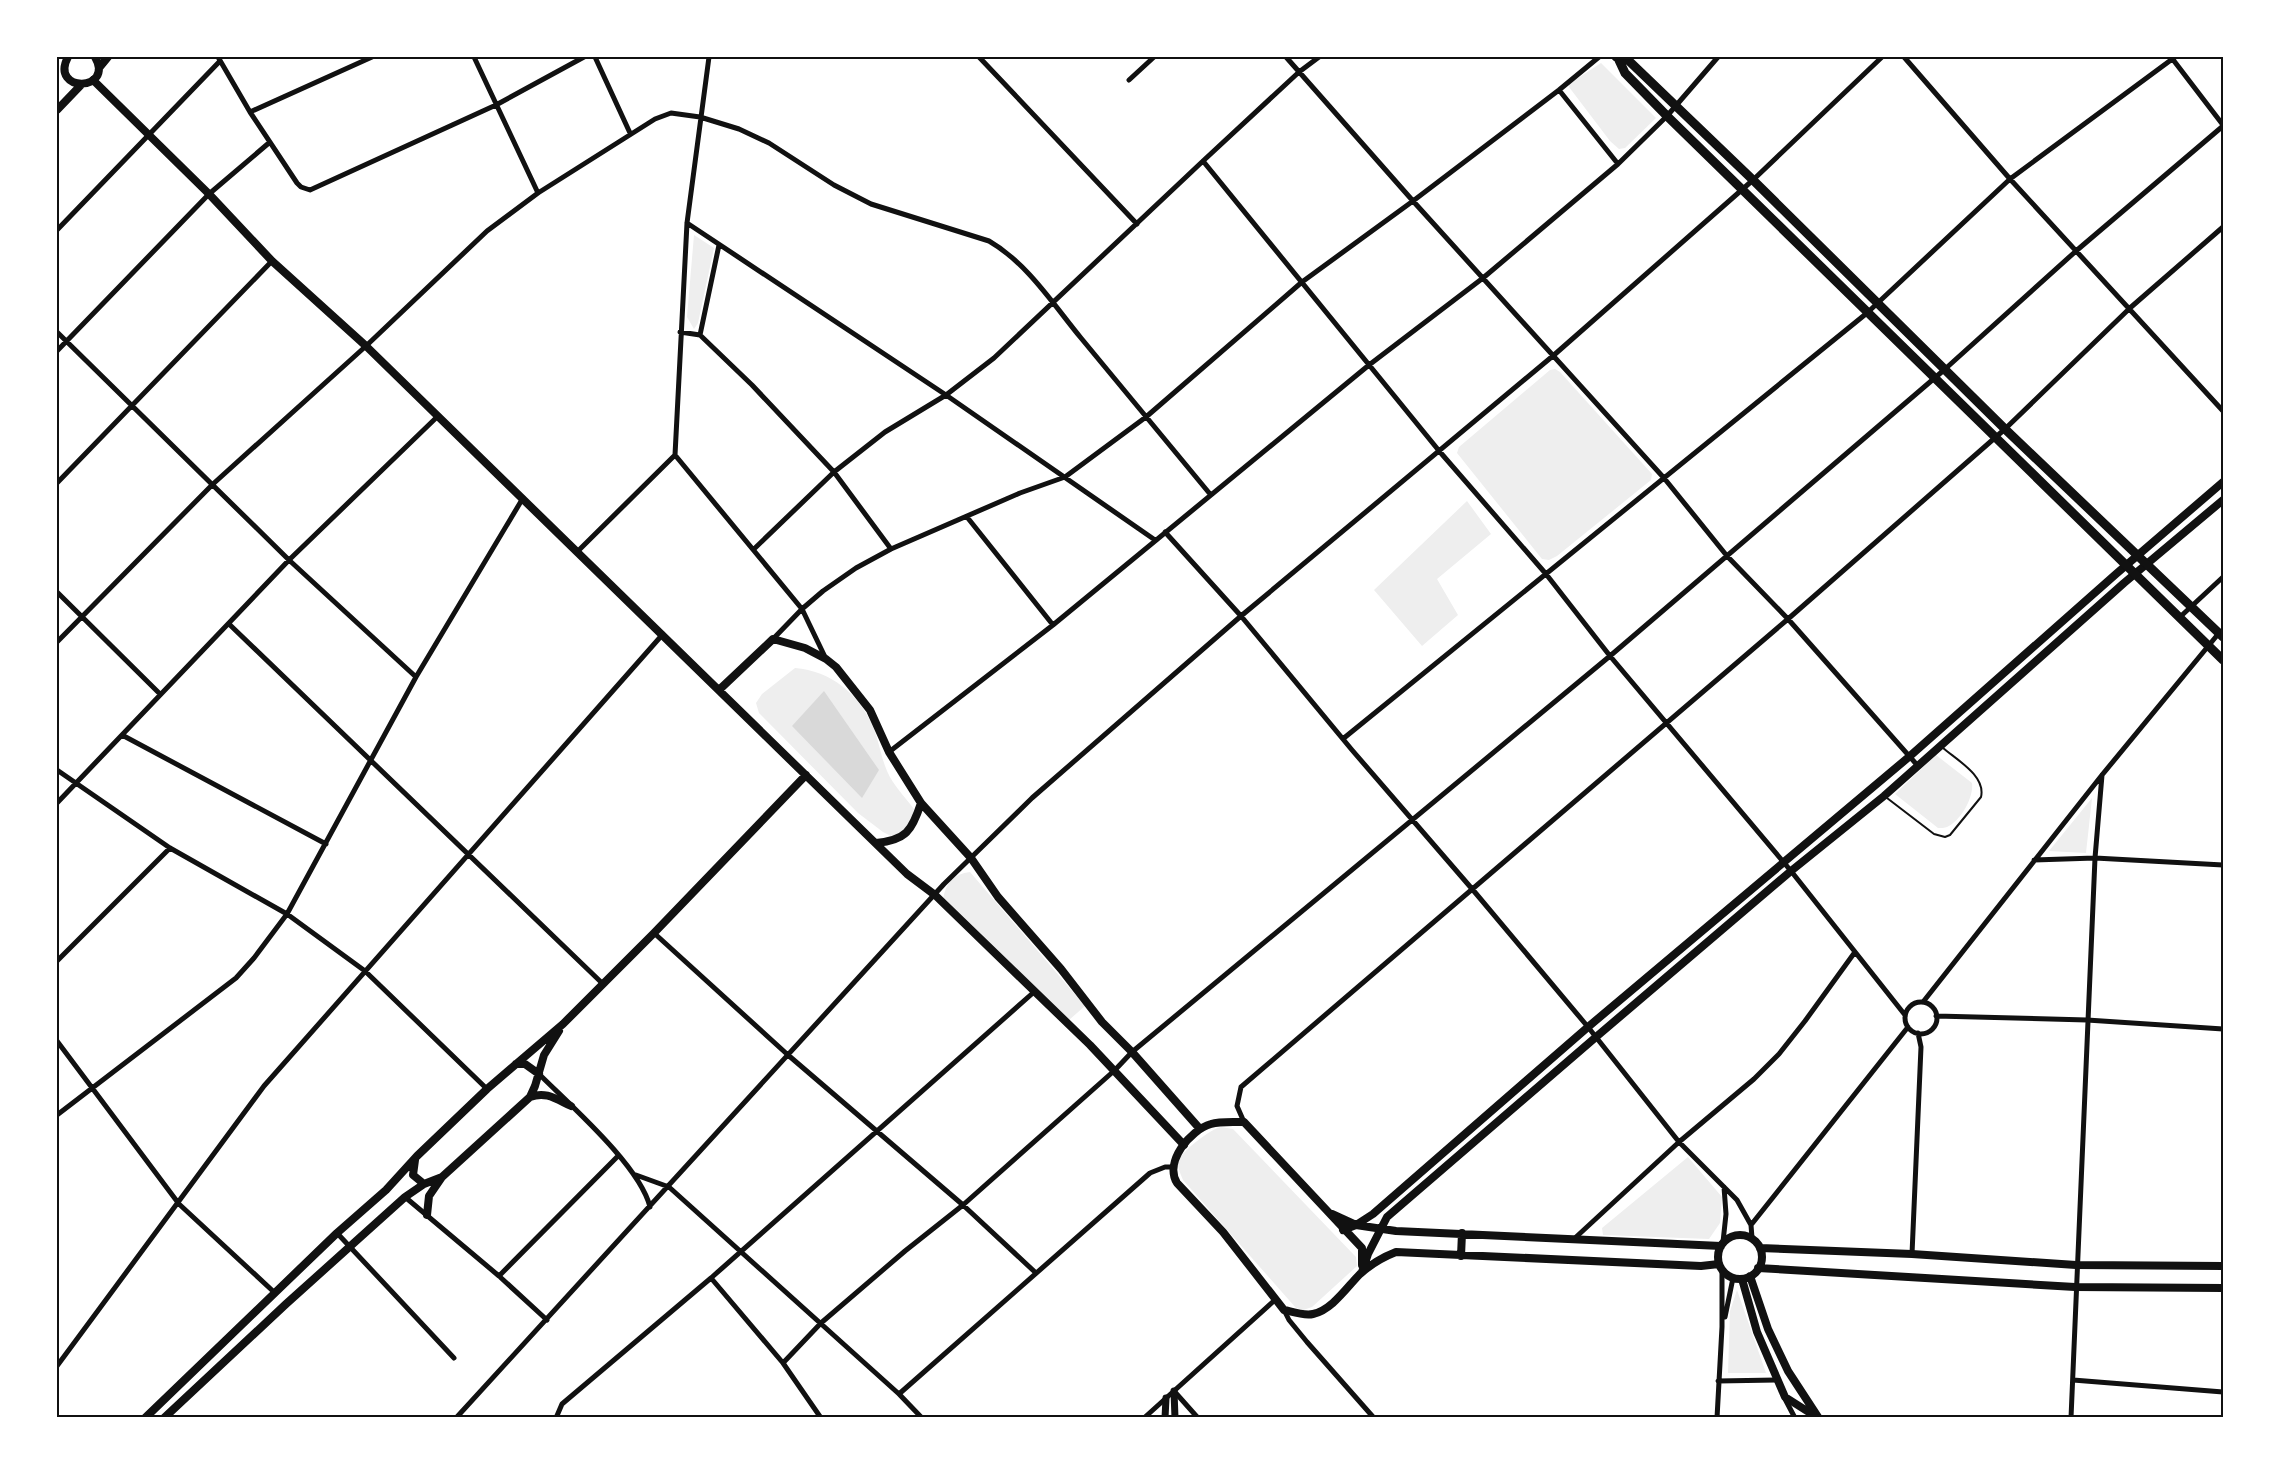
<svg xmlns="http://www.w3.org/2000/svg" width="2280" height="1475" viewBox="0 0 2280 1475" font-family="Raleway,sans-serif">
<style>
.green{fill:#eee}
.water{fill:#d9d9d9}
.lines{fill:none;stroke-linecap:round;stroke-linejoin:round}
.service{stroke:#111;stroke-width:2}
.minor{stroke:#111;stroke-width:5}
.tertiary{stroke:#111;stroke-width:7}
.secondary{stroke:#111;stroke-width:8}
.primary{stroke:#111;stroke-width:8}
.trunk{stroke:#111;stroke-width:9}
.neatline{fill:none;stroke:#111;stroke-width:2}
</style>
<rect width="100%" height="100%" fill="#fff"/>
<!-- green -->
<path class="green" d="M1601,63L1656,118L1625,148L1619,149L1610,141L1569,87V84Z
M694,235L714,248L698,323L694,329L687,317Z
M1555,369L1560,372L1652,474L1651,480L1557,556L1549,560L1542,559L1457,453L1459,447L1550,370Z
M1467,501L1491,534L1437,579L1458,615L1422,646L1374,590Z
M795,668C831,671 859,694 873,727C879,741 881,757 887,771C893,785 905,797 914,809C913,823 905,832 891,836L883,832L858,813L759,713L756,703L762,694Z
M1936,755L1972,783C1974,797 1961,821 1947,827C1945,828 1941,828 1938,828L1895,794Z
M2092,798L2086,853L2049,851Z
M970,872L1085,1006L1069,1020L943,900C945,883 954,874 970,872Z
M1221,1127L1233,1129L1356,1257L1357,1266L1312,1307L1303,1310L1296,1308L1183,1180C1181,1175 1178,1169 1178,1162C1180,1152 1212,1128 1221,1127Z
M1688,1157L1722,1197L1720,1223L1709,1239L1603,1235L1602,1228Z
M1737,1290L1766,1373H1728L1730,1311Z"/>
<!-- water -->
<path class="water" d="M824,691L879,770L862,798L792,726Z"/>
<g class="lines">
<!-- service -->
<path class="service" d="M1887,798L1934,834L1945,837L1950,835L1981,797C1986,776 1957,760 1943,748"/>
<!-- minor -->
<path class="minor" d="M218,57L250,112L297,183L301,187L310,190L496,105L584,57
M474,57L538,193
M595,57L630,133
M709,57L687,223L675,455L802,609L826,659
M979,57L1137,224
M1286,57L1413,201L1664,478L1727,556L1788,619L1918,766
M1904,57L2010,179L2223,411
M2171,57L2223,125
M1129,80L1154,57
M1559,90L1618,164
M250,112L372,57
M1203,161L1440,452L1546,574L1610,656L1791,871L1905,1015
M687,223L946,395L1155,540
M57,230L220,61
M57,332L289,560L416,677
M680,332L700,335L752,385L834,472L891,549
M700,335L719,245
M57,351L209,194L270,142
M57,483L272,261
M967,517L1053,625
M1165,532L1241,616L1352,750L1473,890L1588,1027L1679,1142L1737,1200L1751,1225L1752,1238
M754,549L834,472L885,432L946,395L994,358L1203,161L1299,72L1319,57
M578,551L675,455
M57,592L160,694
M2180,617L2223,577
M229,624L603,984
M773,639L802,609L823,591L856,568L891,549L1020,493L1065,477L1146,417L1302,282L1413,201L1559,90L1599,57
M57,642L213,484L366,346L487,231L538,193L655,119L671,113L700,117L739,129L769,143L834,185L871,204L989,241C1027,263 1053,304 1081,338C1124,390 1167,442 1210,494
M122,735L326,844
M1344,738L1867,313L2010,179L2175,57
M889,752L1053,625L1369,365L1483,278L1618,164L1667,116L1718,57
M57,770L170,848L287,914L365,971L487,1089
M57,803L289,560L438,416
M2034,860L2095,858L2223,865
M654,933L788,1055L963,1205L1036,1273
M57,961L170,848
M1923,1002L2102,775L2219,633
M1905 1018a16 16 0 1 1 32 0a16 16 0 1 1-32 0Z
M1936,1016L2087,1020L2223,1029
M57,1041L179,1204L275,1293
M539,1074C571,1106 640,1166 650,1207
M57,1115L236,978L254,958L287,914L416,677L523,498
M1244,1122L1237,1106L1241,1087L1788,619L2005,429L2130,308L2223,227
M636,1175L669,1187L899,1394L922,1418
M405,1197L499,1276L547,1320
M1751,1225L1908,1027
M337,1233L454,1358
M1575,1238L1679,1142L1754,1079L1779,1054L1805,1021L1855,952
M1723,1242L1726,1214L1724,1187
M1912,1254L1921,1047L1918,1033
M499,1276L618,1156
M711,1278L783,1363L821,1418
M1284,1310L1289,1320L1307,1342L1374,1418
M1725,1317L1733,1278
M783,1363L821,1323L905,1251L963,1205L1115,1070L1132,1052L1610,656L1944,370L2076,251L2223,126
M57,1366L264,1086L663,634
M2073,1380L2223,1392
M1718,1381L1776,1380
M1174,1391L1198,1418
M899,1394L1150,1173L1165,1167H1173
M1785,1399L1795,1418
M456,1418L944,884L1032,798L1241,616L1554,355L1753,180L1882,57
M556,1418L562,1404L711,1278L1034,992
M1144,1418L1276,1299
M1717,1418L1722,1327V1269
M2071,1418L2095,858L2102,775"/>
<!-- tertiary -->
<path class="tertiary" d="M1174,1391L1175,1418
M1165,1418L1166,1398"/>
<!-- secondary -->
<path class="secondary" d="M93,80L209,194L272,261L366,346L907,874L935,895L1090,1045L1184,1145
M719,690L773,639L805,648L826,659L836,667L870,710L889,752L921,803L971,858L998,897L1061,969L1102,1022L1132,1052L1200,1129
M876,843C906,840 912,831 921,803
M516,1064H525L539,1074
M530,1097C546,1091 556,1099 571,1106
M415,1160L413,1175L424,1184
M1332,1214L1356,1225L1396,1231L1721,1246
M427,1215L429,1196L442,1177
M1343,1230L1356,1225L1373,1214L1588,1027L1910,756L2116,574L2223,482
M1718 1257a22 22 0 1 1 44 0a22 22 0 1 1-44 0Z
M1760,1248L1912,1254L2076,1265L2223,1266
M1461,1256L1462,1233
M1362,1265V1248L1244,1122C1234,1122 1220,1121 1211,1124C1190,1130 1164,1162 1177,1183L1223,1232L1284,1310C1293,1312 1304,1316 1313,1314C1332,1310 1347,1287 1360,1274C1370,1265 1383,1257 1396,1252L1701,1266L1719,1264
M1758,1268L2075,1287L2223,1288
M1362,1272L1368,1254L1387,1217L1596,1037L1791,871L1884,796L2124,583L2223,500
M1750,1276L1768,1329L1788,1371L1818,1417
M1742,1279L1757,1332L1785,1397L1818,1418
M145,1418L337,1233L386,1190L417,1156L487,1089L563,1024L654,933L806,775
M164,1418L286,1304L405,1197L424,1184L442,1177L530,1097L535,1086L544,1055L559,1031"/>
<!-- primary -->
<path class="primary" d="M68,57C49,93 115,92 95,57
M99,68L108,57
M57,110L81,85"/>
<!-- trunk -->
<path class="trunk" d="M1616,57L1628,60L1753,180L2005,429L2223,637
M1618,58L1625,73L1667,116L2223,660"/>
</g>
<!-- border -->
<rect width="2280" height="1475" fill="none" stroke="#ffffff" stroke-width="117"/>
<rect x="58" y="58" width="2164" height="1358" class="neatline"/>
</svg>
